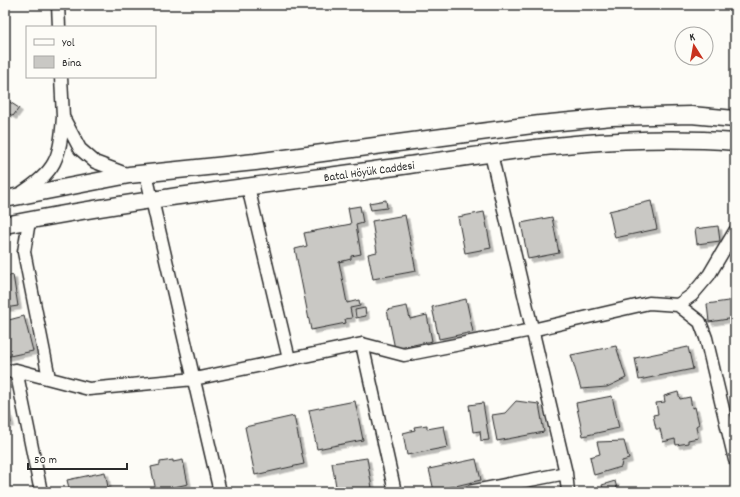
<svg xmlns="http://www.w3.org/2000/svg" width="740" height="497" viewBox="0 0 740 497" font-family="Dekko,sans-serif">
<style>
.building{fill:#c9c8c4;stroke:#2b2b2b;filter:url(#shadow)}
.lines{fill:none;stroke-linecap:round;stroke-linejoin:round}
.minor-casing{stroke:#2b2b2b;stroke-width:15}
.secondary-casing{stroke:#2b2b2b;stroke-width:19}
.minor{stroke:#fdfcf7;stroke-width:12}
.secondary{stroke:#fdfcf7;stroke-width:16}
.labels{text-anchor:middle;stroke-width:3;stroke-linejoin:round;paint-order:stroke}
.street-label{font-size:12px;fill:#2b2b2b;stroke:#fdfcf7}
</style>
<defs>
<filter id="shadow"><feDropShadow dx="3.5" dy="3.5" stdDeviation="0" flood-color="#0004"/></filter>
</defs>
<rect width="100%" height="100%" fill="#fdfcf7"/>
<filter id="ink" filterUnits="userSpaceOnUse"><feTurbulence type="fractalNoise" baseFrequency=".025" numOctaves="2"/><feDisplacementMap in="SourceGraphic" scale="8" xChannelSelector="R" yChannelSelector="G"/><feConvolveMatrix kernelMatrix="1 2 1 2 8 2 1 2 1" color-interpolation-filters="sRGB"/></filter>
<g filter="url(#ink)">
<!-- building -->
<path class="building" d="M5,99L19,108L13,116L5,111Z
M386,200L387,208L371,210L369,203Z
M651,201L657,229L615,238L609,211Z
M360,206L363,223L356,225L361,254L351,256V259L339,262L347,303L359,300L360,306L350,308L352,318L345,319L346,323L311,330L295,249L307,246L304,233L351,224L348,208Z
M484,212L491,248L465,253L458,217Z
M405,215L416,271L373,279L368,254L377,252L372,221Z
M552,217L559,253L528,259L521,223Z
M718,226L720,241L697,244L695,229Z
M13,275L18,306L5,308V277Z
M466,299L473,332L439,339L432,307Z
M735,300V318L709,322L707,304Z
M407,306L410,319L427,315L432,341L395,349L387,310Z
M365,308L366,316L356,318L355,310Z
M24,316L33,351L5,357V321Z
M616,346L626,378L607,387L581,389L571,355Z
M688,347L693,369L639,380L635,358Z
M678,392L680,399L690,397L692,408L695,407L699,424L696,426L698,438L688,440V443L676,445L675,439L663,442L660,429H656L653,415L658,414L656,403L665,402L664,396Z
M612,396L619,428L583,436L576,403Z
M355,401L363,440L317,449L309,410Z
M516,401L539,404L544,432L497,441L492,415L505,413Z
M5,402L11,423L5,424Z
M483,403L489,440L481,441L480,431L473,432L469,405Z
M294,416L304,464L255,475L245,427Z
M427,425V429L444,426L448,447L407,455L403,433L415,430L414,427Z
M624,441L629,459L622,461L621,467L594,475L590,457L600,454L597,442Z
M367,458L372,488L337,492L332,463Z
M476,459L481,480L434,491L429,469Z
M173,460V462L183,460L188,484L156,491L151,467L160,465V462Z
M105,472L109,492H70L67,480Z
M615,481L618,492H604L602,485Z"/>
<g class="lines">
<defs>
<path id="minor" d="M58,5L59,27
M61,77L63,117
M491,154L566,473L568,492
M146,174L220,492
M248,187L289,359
M20,194C56,171 60,159 63,117L80,149L95,162L129,175
M29,221L24,252L49,378
M678,305L700,322L706,338L735,460
M362,344L395,492
M16,370L41,492
M5,372L16,370L89,389L194,379L362,344L404,355L532,330L649,303L678,305L692,295L709,275L735,231
M469,492L566,473"/>
<path id="secondary" d="M5,199L129,175L255,162L540,124L612,117L691,115L735,119
M5,225C125,201 246,187 367,171C489,154 612,132 735,142"/>
</defs>
<!-- minor casing -->
<use href="#minor" class="minor-casing"/>
<!-- secondary casing -->
<use href="#secondary" class="secondary-casing"/>
<!-- minor -->
<use href="#minor" class="minor"/>
<!-- secondary -->
<use href="#secondary" class="secondary"/>
</g>
</g>
<g class="labels">
<!-- street labels -->
<g class="street-label">
<text transform="translate(369 171) rotate(-8)" y="4">Batal Höyük Caddesi</text>
</g>
</g>
<!-- margin -->
<rect width="740" height="497" fill="none" stroke="#fdfcf7" stroke-width="20"/>
<rect x="10" y="10" width="720" height="477" fill="none" stroke="#2b2b2b" stroke-width="1.5" filter="url(#ink)"/>
<!-- legend -->
<rect x="26" y="26" width="130" height="52" fill="#fdfcf7" stroke="#a9a8a5"/>
<rect x="34" y="39" width="20" height="6" fill="#fdfcf7" stroke="#a9a8a5"/>
<text x="62" y="46" font-size="12" fill="#2b2b2b">Yol</text>
<rect x="34" y="56" width="20" height="12" fill="#c9c8c4" stroke="#a9a8a5"/>
<text x="62" y="66" font-size="12" fill="#2b2b2b">Bina</text>
<!-- north arrow -->
<g transform="translate(694 46) rotate(349)"><circle r="19" fill="#fdfcf7" stroke="#a9a8a5"/>
<path d="M0-3L7 15L0 10L-7 15Z" fill="#c8321e"/>
<text y="-6" font-size="11" font-weight="bold" text-anchor="middle" fill="#2b2b2b">K</text>
</g>
<!-- scale -->
<path d="M28 463v6h99v-6" fill="none" stroke="#2b2b2b" stroke-width="2"/>
<text x="34" y="463" font-size="12" fill="#2b2b2b" stroke="#fdfcf7" stroke-width="3" paint-order="stroke">50 m</text>
</svg>
